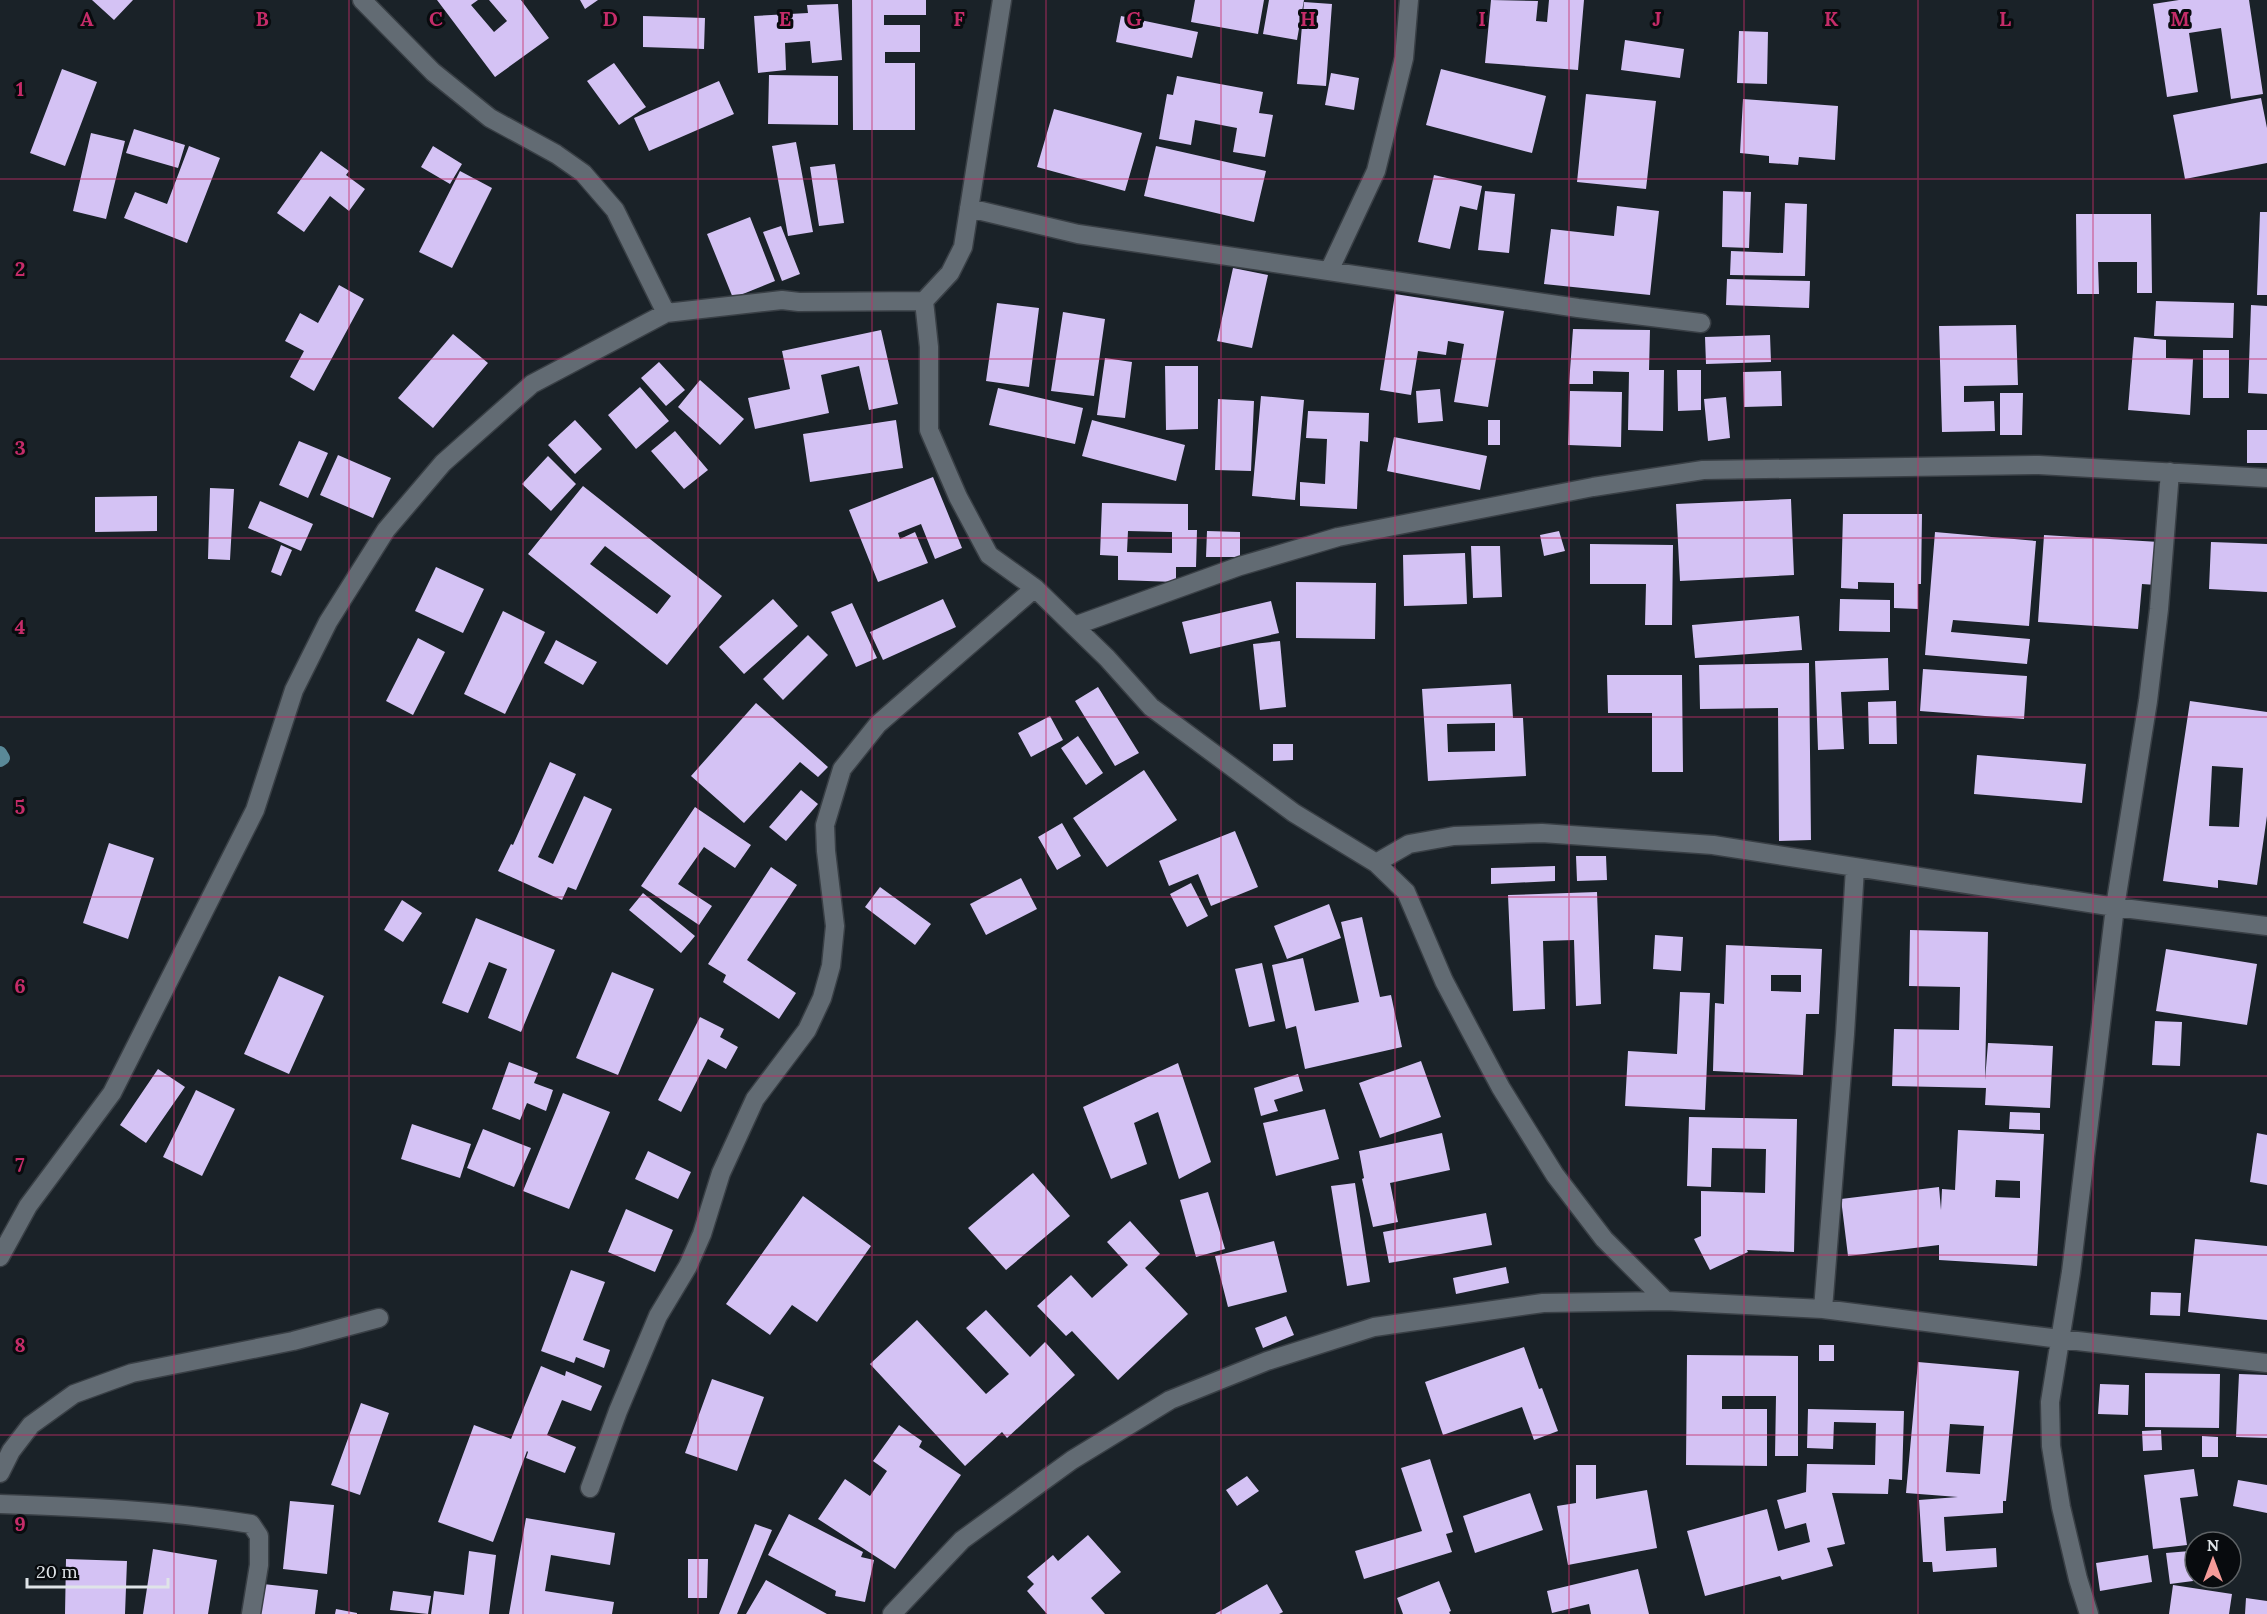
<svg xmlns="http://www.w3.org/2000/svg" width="2267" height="1614" viewBox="0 0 2267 1614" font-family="Lora,serif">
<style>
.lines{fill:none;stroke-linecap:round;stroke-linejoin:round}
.stream{stroke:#5a8998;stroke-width:14}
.building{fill:#d4c2f4;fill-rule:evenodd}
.street-casing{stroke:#393f45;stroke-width:21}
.street{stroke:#626b73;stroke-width:18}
.grid{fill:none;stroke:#c52c69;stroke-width:1.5;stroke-opacity:0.55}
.grid-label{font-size:20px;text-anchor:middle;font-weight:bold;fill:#c52c69;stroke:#080b0e;stroke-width:6;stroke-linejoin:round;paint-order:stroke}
</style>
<rect width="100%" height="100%" fill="#1a2228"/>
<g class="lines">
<!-- stream -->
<path class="stream" d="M0,753L3,758L0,760"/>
</g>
<!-- building -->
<path class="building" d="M92,0H133L114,20Z
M437,0H478L471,5L494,32L507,21L489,0H521L549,38L495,77Z
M580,0H598L585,9Z
M852,0H926V15H884V25H920V52H885V63H915V130H853Z
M1195,0H1264L1258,34L1191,22Z
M1269,0H1304L1297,40L1263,34Z
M1491,0L1538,1L1536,21L1547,22L1549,0H1584L1578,70L1485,63Z
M2179,0H2249L2263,94L2231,99L2221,28L2189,33L2198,92L2167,97L2153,4Z
M1304,2L1332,4L1326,86L1297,84Z
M838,4L842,60L812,63L810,41L785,43L786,70L758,73L754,16L808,13L807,5Z
M643,16L705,18L704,49L643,47Z
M1121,16L1198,32L1192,58L1116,42Z
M1739,31L1768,32L1767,84L1737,83Z
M1625,40L1684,49L1680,78L1621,70Z
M614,63L646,107L619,125L587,81Z
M62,69L97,82L65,166L30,153Z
M1441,69L1546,96L1532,153L1426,125Z
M1331,73L1359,78L1354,110L1325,105Z
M769,75L838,76V125L768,124Z
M1177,76L1263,92L1259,113L1273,115L1265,157L1233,152L1237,128L1195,120L1191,145L1159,139L1167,94L1173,95Z
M719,81L734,114L649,151L634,118Z
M1586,94L1656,101L1646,189L1577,182Z
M2261,98L2267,128V163L2185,179L2173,115Z
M1743,99L1838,106L1835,160L1799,157L1798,165L1769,163V156L1740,153Z
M1054,109L1142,133L1125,191L1037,167Z
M134,129L185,145L178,168L126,153Z
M91,133L125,141L106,219L73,211Z
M796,142L813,232L788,236L772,146Z
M189,146L220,158L187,243L124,218L135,192L167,204Z
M433,146L462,164L450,184L421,167Z
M1156,146L1266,171L1254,222L1144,196Z
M321,151L349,171L346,175L365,189L349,211L330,196L304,232L277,213Z
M835,164L844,223L819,226L810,167Z
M460,171L492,188L452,268L419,252Z
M1434,175L1482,186L1477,210L1460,206L1450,249L1418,242Z
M1485,191L1515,194L1509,253L1478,250Z
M1723,191L1751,192L1749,248L1722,247Z
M1785,203L1807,204L1805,276L1730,275L1731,251L1783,253Z
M1617,206L1659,211L1650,295L1544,284L1551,229L1614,236Z
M2260,212H2267V295H2257Z
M2076,214H2151L2152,293H2137V262H2098L2099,294H2077Z
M750,217L775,281L733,298L707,234Z
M781,226L800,274L782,281L763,232Z
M1233,268L1268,275L1252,348L1217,341Z
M1727,279L1810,281L1809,308L1726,305Z
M339,285L364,299L314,391L290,377L304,351L285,341L300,313L318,323Z
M1395,294L1504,311L1488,407L1454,402L1464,344L1448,341L1446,355L1418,351L1411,395L1380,390Z
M2156,301L2234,303L2233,338L2154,336Z
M997,303L1039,308L1029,387L986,381Z
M2251,305L2267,306V394L2248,393Z
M1063,312L1105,319L1094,396L1051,391Z
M2016,325L2018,385L1964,386V402L1994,401L1995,431L1942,432L1939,326Z
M1573,329L1650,330L1649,370H1664L1663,431L1628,430L1629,372L1593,371V384H1569Z
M881,330L898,404L869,410L859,366L821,375L829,413L755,429L748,398L790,389L782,351Z
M453,334L488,363L433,428L398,398Z
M1770,335L1771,362L1706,364L1705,337Z
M2134,337L2166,340V358L2193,359L2190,415L2128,410Z
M2203,350H2229V398H2203Z
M1105,358L1132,362L1125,418L1097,415Z
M659,362L685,390L666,406L641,378Z
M1165,366H1198V429L1166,430Z
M1677,370H1701V410L1678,411Z
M1781,371L1782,406L1744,407L1743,372Z
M700,380L744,419L720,445L678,407Z
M640,387L669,421L636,449L608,415Z
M998,388L1083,408L1075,444L989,425Z
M1440,389L1443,421L1418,423L1416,391Z
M1570,391L1622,392L1621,447L1568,445Z
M2000,393H2023L2022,435H2000Z
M1261,396L1304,400L1295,500L1252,496Z
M1726,397L1730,438L1708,441L1704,399Z
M1218,399L1254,401L1251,471L1215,470Z
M1308,411L1369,413L1368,442L1360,441L1357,509L1300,506V482L1325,484L1327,439L1306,438Z
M575,420L602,449L575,474L548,445Z
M896,420L903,468L810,482L803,434Z
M1092,420L1185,445L1176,481L1082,456Z
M1488,420H1500V445H1488Z
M2247,430H2267V463H2247Z
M675,431L708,470L684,489L651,451Z
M1394,437L1487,456L1480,490L1387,471Z
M299,441L328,453L308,498L279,485Z
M338,455L391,478L373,518L320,495Z
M548,456L576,484L551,511L522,484Z
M933,477L962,548L935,559L921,524L898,533L900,539L915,532L928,563L878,582L849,510Z
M583,486L722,596L667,665L528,554ZM605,546L671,596L657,614L590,564Z
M210,488L234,489L230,560L208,559Z
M157,496V531L95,532V497Z
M1791,499L1794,575L1680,581L1676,504Z
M260,501L313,524L301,551L248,528Z
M1102,503L1188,504V530H1197L1196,567H1176V582L1118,580V556L1100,555ZM1128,531L1172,532V553L1127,552Z
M1843,514H1922L1921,584H1918V609L1894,608V583L1858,582V589L1841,588Z
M1207,531L1240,532V557H1206Z
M1559,531L1565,551L1544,556L1540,535Z
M1935,532L2036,541L2029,626L1953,620L1951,632L2030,639L2027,664L1925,655Z
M2044,535L2159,542L2156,585L2142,584L2138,629L2038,622Z
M2211,542L2267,544V592L2209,589Z
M1590,544L1673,545L1672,625H1645L1646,584H1590Z
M281,545L292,550L281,576L271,572Z
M1471,546H1500L1502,597L1473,598Z
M1465,553L1467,604L1404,606L1403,555Z
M436,567L484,589L463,633L415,611Z
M1296,582L1376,583L1375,639L1296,638Z
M773,599L798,626L744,674L719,647Z
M943,599L956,627L883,660L870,632Z
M1840,599L1890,600V632L1839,631Z
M1271,601L1279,633L1190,654L1182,622Z
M852,603L877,658L856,667L831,612Z
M503,611L545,632L505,714L464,694Z
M1799,616L1802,650L1695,658L1692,625Z
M808,635L828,655L783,700L763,679Z
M418,638L445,652L413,715L386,701Z
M556,640L597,662L583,685L544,663Z
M1280,641L1286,707L1260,710L1253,644Z
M1888,658L1889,690L1841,692L1844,749L1818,750L1815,661Z
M1809,663L1811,840L1779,841L1778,708L1700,709L1699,665Z
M1923,669L2027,676L2024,719L1920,711Z
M1607,675H1682L1683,772H1652V713H1608Z
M1511,684L1513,718H1523L1526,776L1428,781L1422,689ZM1495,723V751L1448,752L1447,724Z
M1098,687L1139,753L1115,766L1075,701Z
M1896,701L1897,744H1869L1868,702Z
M2190,701L2267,712V816L2257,885L2218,880V888L2163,881ZM2212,766L2243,768L2239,827L2209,826Z
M756,703L828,767L818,777L800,762L744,823L691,776Z
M1050,716L1063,740L1031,757L1018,733Z
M1078,736L1103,773L1086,785L1061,748Z
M1273,744H1293V760L1273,761Z
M1977,755L2086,764L2082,803L1974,794Z
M550,762L576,774L538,857L553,864L584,796L612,809L576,890L568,887L562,900L498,871L511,844L513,845Z
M1144,770L1177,820L1107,867L1073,818Z
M801,790L818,804L786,841L769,827Z
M695,807L751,845L735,868L704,847L678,884L712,906L699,925L641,886Z
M1062,823L1081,856L1057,870L1038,837Z
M1235,831L1258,887L1211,906L1198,874L1169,886L1159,861Z
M109,843L154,858L128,939L83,923Z
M1576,856H1606L1607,880L1577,881Z
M1555,866V881L1491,884V868Z
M771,867L797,885L747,960L796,993L779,1019L723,982L726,975L708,964Z
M1021,878L1037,909L986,935L970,904Z
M1191,883L1208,916L1187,927L1170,894Z
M880,887L931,924L915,945L865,907Z
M1597,892L1601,1004L1576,1006L1574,940L1543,941L1545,1009L1513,1011L1508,895Z
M643,893L695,936L681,953L629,910Z
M402,900L422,913L403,942L384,930Z
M1329,904L1341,938L1287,959L1274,926Z
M1362,917L1380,997L1391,995L1402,1047L1305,1069L1296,1026L1286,1029L1272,965L1303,958L1315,1011L1359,1002L1341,922Z
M476,918L555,950L521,1032L488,1018L507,969L489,962L468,1013L442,1003Z
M1910,930L1988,932L1985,1080L1988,1043L2053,1046L2050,1108L1985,1105L1986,1088L1892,1086L1894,1029L1959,1030L1960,987L1909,986Z
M1655,935L1683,937L1681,971L1653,969Z
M1726,945L1822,949L1819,1014H1806L1803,1075L1713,1071L1715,1003L1724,1004ZM1771,975H1801V992L1771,991Z
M2166,949L2257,964L2247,1025L2156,1011Z
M1262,963L1275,1021L1249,1027L1235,969Z
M612,972L654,989L618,1075L576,1058Z
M279,976L324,996L289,1074L244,1054Z
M1680,992L1710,993L1705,1110L1625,1106L1628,1051L1677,1054Z
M700,1017L724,1029L720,1037L738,1047L726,1069L708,1059L681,1112L658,1100Z
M2155,1021L2182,1022L2180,1066L2152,1065Z
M1421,1061L1441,1117L1380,1138L1359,1083Z
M509,1062L538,1073L534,1083L553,1090L546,1111L527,1103L520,1120L492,1109Z
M1178,1063L1211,1162L1179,1179L1158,1112L1134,1123L1147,1164L1111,1179L1083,1107Z
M158,1069L185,1087L146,1143L120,1125Z
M1298,1074L1303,1091L1274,1100L1278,1111L1261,1116L1254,1088Z
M196,1090L235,1109L202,1176L163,1157Z
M563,1093L610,1112L569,1209L523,1191Z
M1325,1109L1339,1159L1276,1176L1263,1123Z
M2010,1112L2040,1113V1130L2009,1129Z
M1689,1117L1797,1119L1794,1252L1747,1250L1748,1252L1710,1270L1694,1239L1701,1236V1191L1765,1193L1766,1149L1712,1148L1711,1187L1687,1186Z
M412,1124L471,1144L460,1178L401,1159Z
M483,1129L531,1148L514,1187L467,1168Z
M1958,1130L2044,1134L2037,1266L1939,1260V1245L1848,1256L1841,1199L1939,1187L1941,1210L1942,1189L1955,1190ZM1996,1180L2020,1181V1198L1995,1197Z
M1442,1133L1450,1170L1390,1183L1398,1222L1373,1227L1362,1179L1364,1178L1359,1151Z
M2257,1133L2267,1135V1185L2250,1182Z
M648,1151L691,1172L678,1199L635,1179Z
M1033,1173L1070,1216L1006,1270L968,1228Z
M1355,1183L1370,1282L1347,1286L1331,1186Z
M1208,1192L1225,1249L1196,1257L1180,1200Z
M803,1196L871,1246L817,1322L792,1305L770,1335L726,1304Z
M626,1209L673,1230L655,1272L608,1252Z
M1486,1213L1492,1245L1389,1263L1383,1232Z
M1130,1221L1160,1254L1145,1268L1188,1314L1118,1380L1072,1331L1066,1336L1037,1306L1071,1275L1092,1298L1128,1265L1107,1242Z
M2195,1239L2267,1246V1320L2188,1312Z
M1274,1241L1287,1292L1228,1307L1215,1256Z
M1506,1267L1509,1283L1456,1294L1453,1278Z
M571,1270L605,1282L583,1340L610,1350L604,1368L576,1357L574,1363L541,1351Z
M2151,1292L2181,1293L2180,1316L2150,1315Z
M986,1310L1030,1357L1045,1342L1075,1375L1007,1438L1002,1432L965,1466L870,1364L917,1320L986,1394L1009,1374L966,1328Z
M1286,1316L1294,1335L1263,1348L1255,1328Z
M1819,1345H1834V1361H1819Z
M1524,1347L1539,1389L1542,1388L1558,1431L1534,1440L1522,1407L1443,1435L1425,1382Z
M1687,1355L1798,1356V1456H1775L1776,1396H1722V1409H1767V1466L1686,1465Z
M1918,1362L2019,1371L2006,1501H2003V1513L1944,1517L1946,1551L1996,1548L1997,1567L1933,1572L1932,1562H1923L1919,1500L1958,1497L1906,1493ZM1950,1424L1984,1426L1980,1474L1946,1472Z
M541,1366L565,1376L566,1371L602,1386L591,1411L562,1400L547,1435L576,1447L565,1473L526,1458L528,1452L527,1451L493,1542L438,1522L474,1425L511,1439Z
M2145,1373L2220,1374L2219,1428L2145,1427Z
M2239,1374L2267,1375V1438L2236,1437Z
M712,1379L764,1397L737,1471L685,1453Z
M2100,1384L2129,1385L2128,1415L2098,1414Z
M361,1403L389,1413L360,1495L331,1485Z
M1808,1409L1904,1411L1902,1480L1889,1479L1888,1494L1832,1493L1845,1544L1827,1548L1833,1566L1782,1580L1780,1576L1705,1596L1687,1531L1767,1509L1778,1551L1810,1542L1806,1523L1785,1529L1777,1500L1806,1492L1807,1464L1875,1465L1876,1423L1834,1422L1833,1449L1807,1448Z
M899,1425L922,1441L919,1447L961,1475L895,1569L818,1519L845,1479L870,1496L887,1471L873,1461Z
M2161,1430L2162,1450L2143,1451L2142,1431Z
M2202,1436L2218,1437V1457H2202Z
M1430,1459L1453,1532L1446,1534L1452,1552L1364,1579L1355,1551L1422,1531L1401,1468Z
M1576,1465H1596V1499L1647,1490L1657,1548L1568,1565L1557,1506L1576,1503Z
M2194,1469L2198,1496L2180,1498L2187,1545L2153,1549L2144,1475Z
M1247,1476L1259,1491L1237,1506L1226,1490Z
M2238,1480L2267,1485V1513L2233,1506Z
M1530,1493L1543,1530L1475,1553L1463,1516Z
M290,1501L334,1505L327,1574L283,1569Z
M789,1514L863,1552L861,1557L874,1560L865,1602L835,1596L836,1591L768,1555Z
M526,1518L615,1533L610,1565L551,1555L545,1591L614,1602L612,1614H509Z
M755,1524L772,1530L737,1614H719Z
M1088,1535L1121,1572L1091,1598L1105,1614H1047L1027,1591L1034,1584L1027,1577L1053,1555L1058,1561Z
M153,1549L217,1560L208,1614H143Z
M469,1551L496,1555L489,1614H431L434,1591L464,1595Z
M2190,1551L2193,1581L2170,1584L2166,1553Z
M2148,1555L2152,1582L2100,1591L2096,1563Z
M66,1559L127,1561L125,1614H65Z
M688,1559H708L707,1598H688Z
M1638,1569L1649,1614H1591L1589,1604L1552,1613L1547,1591Z
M766,1580L827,1614H746Z
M1439,1581L1451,1611L1449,1612L1450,1614H1403L1397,1598Z
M263,1584L318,1590L315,1614H260Z
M1267,1584L1283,1612L1279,1614H1215Z
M2173,1585L2232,1594L2229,1614H2169Z
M393,1591L431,1596L428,1614L390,1610Z
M2246,1598L2267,1601V1614H2245Z
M336,1609L357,1613V1614H335Z"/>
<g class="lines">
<defs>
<path id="street" d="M362,0L433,72L490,118L556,154L583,173L615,210L666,313
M969,208L1078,234L1578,308L1701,323
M1329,271L1376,171L1404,58L1409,0
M924,301L950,273L963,247L1002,0
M1074,626L1107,658L1151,707L1294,813L1376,863L1406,892L1444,981L1471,1032L1501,1088L1555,1175L1604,1239L1666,1301
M1376,863L1409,844L1454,836L1542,833L1713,845L2115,907L2267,926
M0,1257L28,1206L112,1093L255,810L294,690L328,622L386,530L443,463L532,384L666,313L782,300L799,302L924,301L929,347V430L958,497L989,555L1035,588L1074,626L1240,566L1338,537L1593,487L1703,470L2039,465L2267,478
M1823,1309L1845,1034L1855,868
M0,1473L11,1451L31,1425L74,1394L132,1373L293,1341L379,1318
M590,1488L618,1411L658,1316L688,1266L702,1234L721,1173L755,1099L807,1030L822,998L831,966L835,926L826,851L825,825L842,769L878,724L1035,588
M0,1504C84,1507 167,1510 251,1524L259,1536V1565L251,1614
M892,1614L962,1540L1072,1460L1170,1400L1267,1361L1374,1327L1543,1303L1666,1301L1823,1309L2060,1339L2267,1363
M2089,1614L2078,1579L2061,1507L2051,1446L2050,1402L2071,1272L2115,907L2148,701L2159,609L2170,472"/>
</defs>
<!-- street casing -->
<use href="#street" class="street-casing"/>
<!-- street -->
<use href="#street" class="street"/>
</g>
<!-- grid -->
<path class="grid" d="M174,0V1614M349,0V1614M523,0V1614M698,0V1614M872,0V1614M1046,0V1614M1221,0V1614M1395,0V1614M1569,0V1614M1744,0V1614M1918,0V1614M2093,0V1614M0,179H2267M0,359H2267M0,538H2267M0,717H2267M0,897H2267M0,1076H2267M0,1255H2267M0,1435H2267"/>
<g class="grid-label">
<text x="87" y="26">A</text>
<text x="262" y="26">B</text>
<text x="436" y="26">C</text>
<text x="610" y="26">D</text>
<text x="785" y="26">E</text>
<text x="959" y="26">F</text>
<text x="1134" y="26">G</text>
<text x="1308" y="26">H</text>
<text x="1482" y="26">I</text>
<text x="1657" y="26">J</text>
<text x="1831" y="26">K</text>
<text x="2005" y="26">L</text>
<text x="2180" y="26">M</text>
<text x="20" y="96">1</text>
<text x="20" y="276">2</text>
<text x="20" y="455">3</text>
<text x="20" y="634">4</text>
<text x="20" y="814">5</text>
<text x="20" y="993">6</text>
<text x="20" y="1172">7</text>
<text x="20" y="1352">8</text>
<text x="20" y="1531">9</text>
</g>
<!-- north arrow -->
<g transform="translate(2213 1560)"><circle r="28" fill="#080b0e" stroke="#5e6265" stroke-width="1.5"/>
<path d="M0-4.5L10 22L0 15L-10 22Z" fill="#f59b99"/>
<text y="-9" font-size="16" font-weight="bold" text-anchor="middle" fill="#dfe4e8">N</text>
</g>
<!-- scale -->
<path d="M27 1578v9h141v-9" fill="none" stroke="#dfe4e8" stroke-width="3"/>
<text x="36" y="1578" font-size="18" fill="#dfe4e8" stroke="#080b0e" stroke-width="4.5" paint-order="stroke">20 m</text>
</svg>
